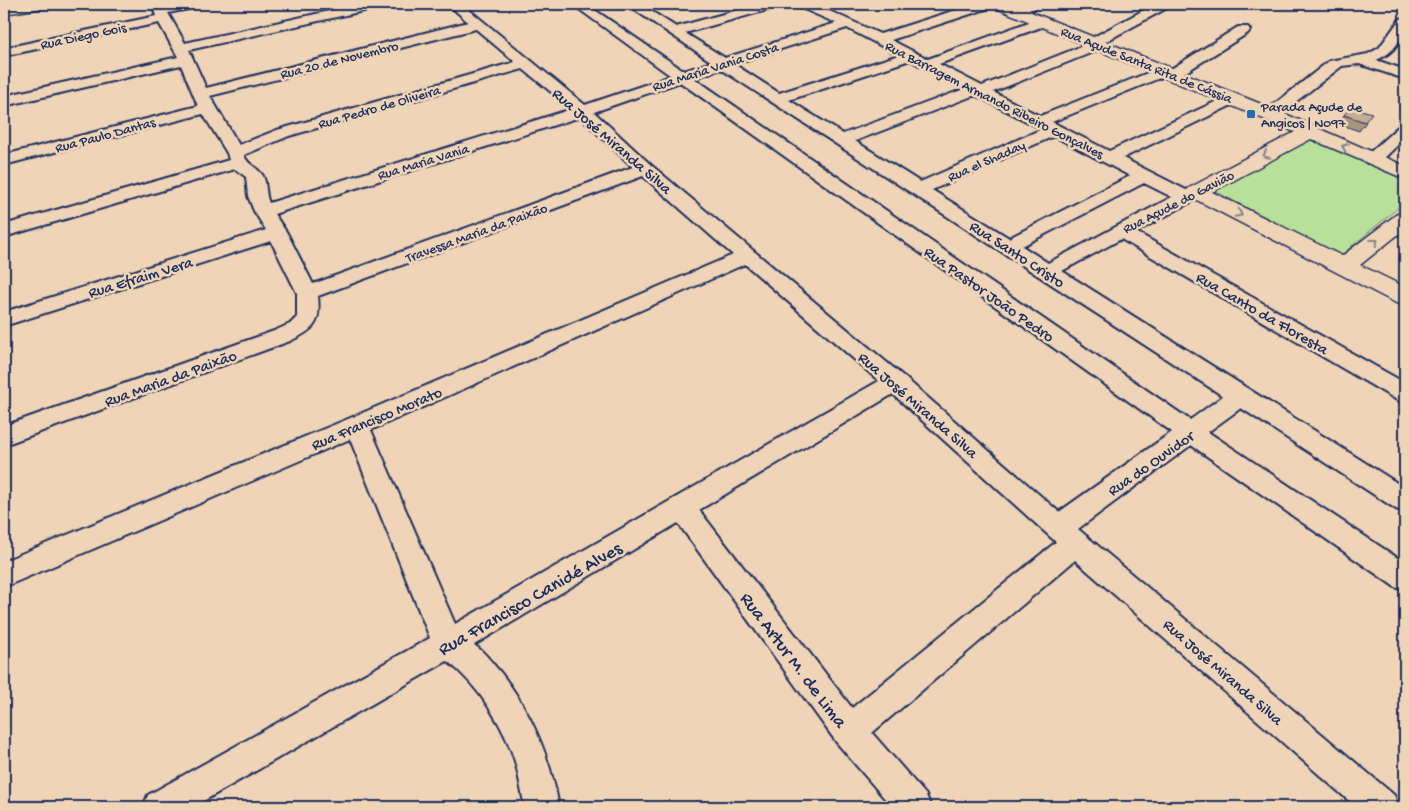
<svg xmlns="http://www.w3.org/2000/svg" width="1409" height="811" viewBox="0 0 1409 811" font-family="'Gochi Hand',sans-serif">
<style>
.green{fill:#b9e09b;stroke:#6a887c}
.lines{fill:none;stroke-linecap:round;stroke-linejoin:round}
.street-casing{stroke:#1b2f5e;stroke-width:4}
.secondary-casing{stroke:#1b2f5e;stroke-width:3}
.primary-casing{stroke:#1b2f5e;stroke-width:3}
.street{fill:#f0d4b7;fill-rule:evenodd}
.secondary{fill:#f0d4b7;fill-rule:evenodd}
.primary{fill:#f9deab;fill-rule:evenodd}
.wall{fill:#a99480;stroke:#1b2f5e}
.building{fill:#c4ac95;stroke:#1b2f5e}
.oneway{stroke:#86828a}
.poi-dot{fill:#1f6fb2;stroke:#f0d4b7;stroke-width:2}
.labels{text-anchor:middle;stroke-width:5;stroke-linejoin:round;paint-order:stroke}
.far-street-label{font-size:14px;fill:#1b2f5e;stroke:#f0d4b7}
.far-poi-label{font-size:14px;fill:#1b2f5e;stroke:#f0d4b7;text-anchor:start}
.street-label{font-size:16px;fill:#1b2f5e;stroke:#f0d4b7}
.near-street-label{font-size:19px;fill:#1b2f5e;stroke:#f0d4b7}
</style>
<rect width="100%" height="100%" fill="#f0d4b7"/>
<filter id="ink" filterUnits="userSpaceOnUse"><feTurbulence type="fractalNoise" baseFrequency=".02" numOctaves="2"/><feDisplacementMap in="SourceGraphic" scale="10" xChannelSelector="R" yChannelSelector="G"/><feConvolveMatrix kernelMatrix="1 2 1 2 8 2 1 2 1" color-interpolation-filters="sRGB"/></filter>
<g filter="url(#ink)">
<!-- green -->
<path class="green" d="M1308,134L1405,176V202L1340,256L1209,188Z"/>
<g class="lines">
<defs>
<path id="street" d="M152,4H164L165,6L176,4H200L199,7L168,13L185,43L361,4H383L377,8L189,50L206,88L468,22L448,4H462L585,105L671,76L572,4H586L684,71L712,62L626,4H640L676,27L760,4H779L778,7L685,33L725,58L836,23L799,7L798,4H814L880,34L975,4H993L992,7L891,40L928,59L1037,19H1047L1049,22L1047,25L939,64L982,86L1087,44L1088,40L1155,4H1168L1167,8L1103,43L1105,45L1103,48L993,92L1040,116L1160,68L1165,67L1171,69L1238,27H1248L1250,30L1248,33L1178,77L1173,78L1167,75L1052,122L1109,151L1228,96H1238L1241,99L1238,102L1123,158L1186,190L1196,187L1202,188L1205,192L1202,196L1136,232L1405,383V403L1397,400L1121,239L1062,271L1405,488V512L1396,509L1241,408L1208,432L1405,563V591L1395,587L1191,445L1078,529L1394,795L1399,807H1356L1075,560L872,733L926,795L931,807H892L837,743L678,523L474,645C485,652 492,663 501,673C532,713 550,757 559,807H525C522,795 520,782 517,769C508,731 478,684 447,661L193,807H143L148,795L430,638L350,439L4,587V561L348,419L733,255L643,176L318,296C321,324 314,330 290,341L4,445V426L274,331L290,324L297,317V293L271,241L4,326V312L266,230L254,211L248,196L246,177L235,169L4,237V225L229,160L227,153L203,114L4,165V155L198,106L181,65L4,106V96L178,57L159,23L4,56V48L156,16ZM847,28L899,55L779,93L734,64ZM476,29L515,62L277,130L239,145L210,96ZM910,60L964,89L843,134L789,100ZM523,69L572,109L269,203C265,194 267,184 263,176C258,167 247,165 244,155L289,136ZM721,69L1223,396L1190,420L694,78ZM680,82L1172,432L1059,512L903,376L651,165L594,112ZM975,95L1042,129L920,182L855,141ZM580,117L633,167L313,284L287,233L274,214ZM1054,136L1130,176L1009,238L932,190ZM1144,183L1172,197L1048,263L1022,246ZM745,264L879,381L455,624L371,430ZM893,394L1056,542L852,708L699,510Z
M1023,4H1040C1035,10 1021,16 1012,14L1011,11Z
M1405,18C1406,36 1394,54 1376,60L1405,70V79L1359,64L1342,66L1276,117H1264L1262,114L1329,61L1368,54L1379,48L1400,19Z
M1405,124V138L1379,163H1367L1365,159L1367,155L1399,126Z"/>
<path id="secondary" d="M992,4H1011L1276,110L1405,166V179L1311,139L1212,192L1342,256L1397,214L1405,213V229L1360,265L1405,287V305L1396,303L1189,196L1186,192L1189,188L1295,132L994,7Z"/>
<path id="primary" d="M15,4H49L47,7L42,8L4,14V6Z"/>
</defs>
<!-- street casing -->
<use href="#street" class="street-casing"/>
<!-- secondary casing -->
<use href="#secondary" class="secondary-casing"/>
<!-- primary casing -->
<use href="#primary" class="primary-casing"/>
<!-- street -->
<use href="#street" class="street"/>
<!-- secondary -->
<use href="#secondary" class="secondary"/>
<!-- primary -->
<use href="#primary" class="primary"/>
</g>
<!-- wall -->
<path class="wall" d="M1344,115L1366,122L1359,131L1339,124Z"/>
<!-- building -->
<path class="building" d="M1350,107L1372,113L1365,122L1344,115Z"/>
<!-- one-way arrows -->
<defs><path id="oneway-chevron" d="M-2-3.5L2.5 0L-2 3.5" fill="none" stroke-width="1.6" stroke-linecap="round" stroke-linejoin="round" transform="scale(1.25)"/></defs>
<g class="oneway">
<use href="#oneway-chevron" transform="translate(1345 147) rotate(-157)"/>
<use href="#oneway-chevron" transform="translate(1266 155) rotate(152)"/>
<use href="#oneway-chevron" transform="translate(1239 214) rotate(27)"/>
<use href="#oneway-chevron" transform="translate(1375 242) rotate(-38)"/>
</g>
</g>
<!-- markers -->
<rect class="poi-dot" x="1246" y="109" width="10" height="10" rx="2.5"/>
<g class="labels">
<!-- far-street labels -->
<g class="far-street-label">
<text transform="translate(83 35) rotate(-12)" y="5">Rua Diego Gois</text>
<text transform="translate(339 59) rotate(-14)" y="5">Rua 20 de Novembro</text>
<text transform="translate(1147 64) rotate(22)" y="5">Rua Açude Santa Rita de Cássia</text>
<text transform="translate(715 66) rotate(-18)" y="5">Rua Maria Vania Costa</text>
<text transform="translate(995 99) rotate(27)" y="5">Rua Barragem Armando Ribeiro Gonçalves</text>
<text transform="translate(379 106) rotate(-16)" y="5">Rua Pedro de Oliveira</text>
<text transform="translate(105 134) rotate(-15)" y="5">Rua Paulo Dantas</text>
<text transform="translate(986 160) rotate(-24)" y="5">Rua el Shaday</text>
<text transform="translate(423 161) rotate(-17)" y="5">Rua Maria Vania</text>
<text transform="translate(1178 201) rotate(-27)" y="5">Rua Açude do Gavião</text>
<text transform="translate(476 232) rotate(-20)" y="5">Travessa Maria da Paixão</text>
</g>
<!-- far-poi labels -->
<g class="far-poi-label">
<text x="1261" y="111">Parada Açude de<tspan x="1261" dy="16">Angicos | N097</tspan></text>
</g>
<!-- street labels -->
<g class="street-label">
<text transform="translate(613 140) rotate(41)" y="6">Rua José Miranda Silva</text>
<text transform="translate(1018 253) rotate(33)" y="6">Rua Santo Cristo</text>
<text transform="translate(140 276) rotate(-17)" y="6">Rua Efraim Vera</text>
<text transform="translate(990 293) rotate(35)" y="6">Rua Pastor João Pedro</text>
<text transform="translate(1263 312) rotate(30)" y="6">Rua Canto da Floresta</text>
<text transform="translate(170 377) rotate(-20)" y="6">Rua Maria da Paixão</text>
<text transform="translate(919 404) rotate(41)" y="6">Rua José Miranda Silva</text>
<text transform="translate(376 417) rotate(-23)" y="6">Rua Francisco Morato</text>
<text transform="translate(1150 462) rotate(-35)" y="6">Rua do Ouvidor</text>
<text transform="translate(1224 671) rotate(41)" y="6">Rua José Miranda Silva</text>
</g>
<!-- near-street labels -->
<g class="near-street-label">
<text transform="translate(529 597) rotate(-30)" y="7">Rua Francisco Canidé Alves</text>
<text transform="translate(795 659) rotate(53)" y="7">Rua Artur M. de Lima</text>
</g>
</g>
<!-- margin -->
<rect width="1409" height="811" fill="none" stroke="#f0d4b7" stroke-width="20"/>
<rect x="10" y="10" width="1389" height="791" fill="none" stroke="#1b2f5e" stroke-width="2" filter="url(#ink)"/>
</svg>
